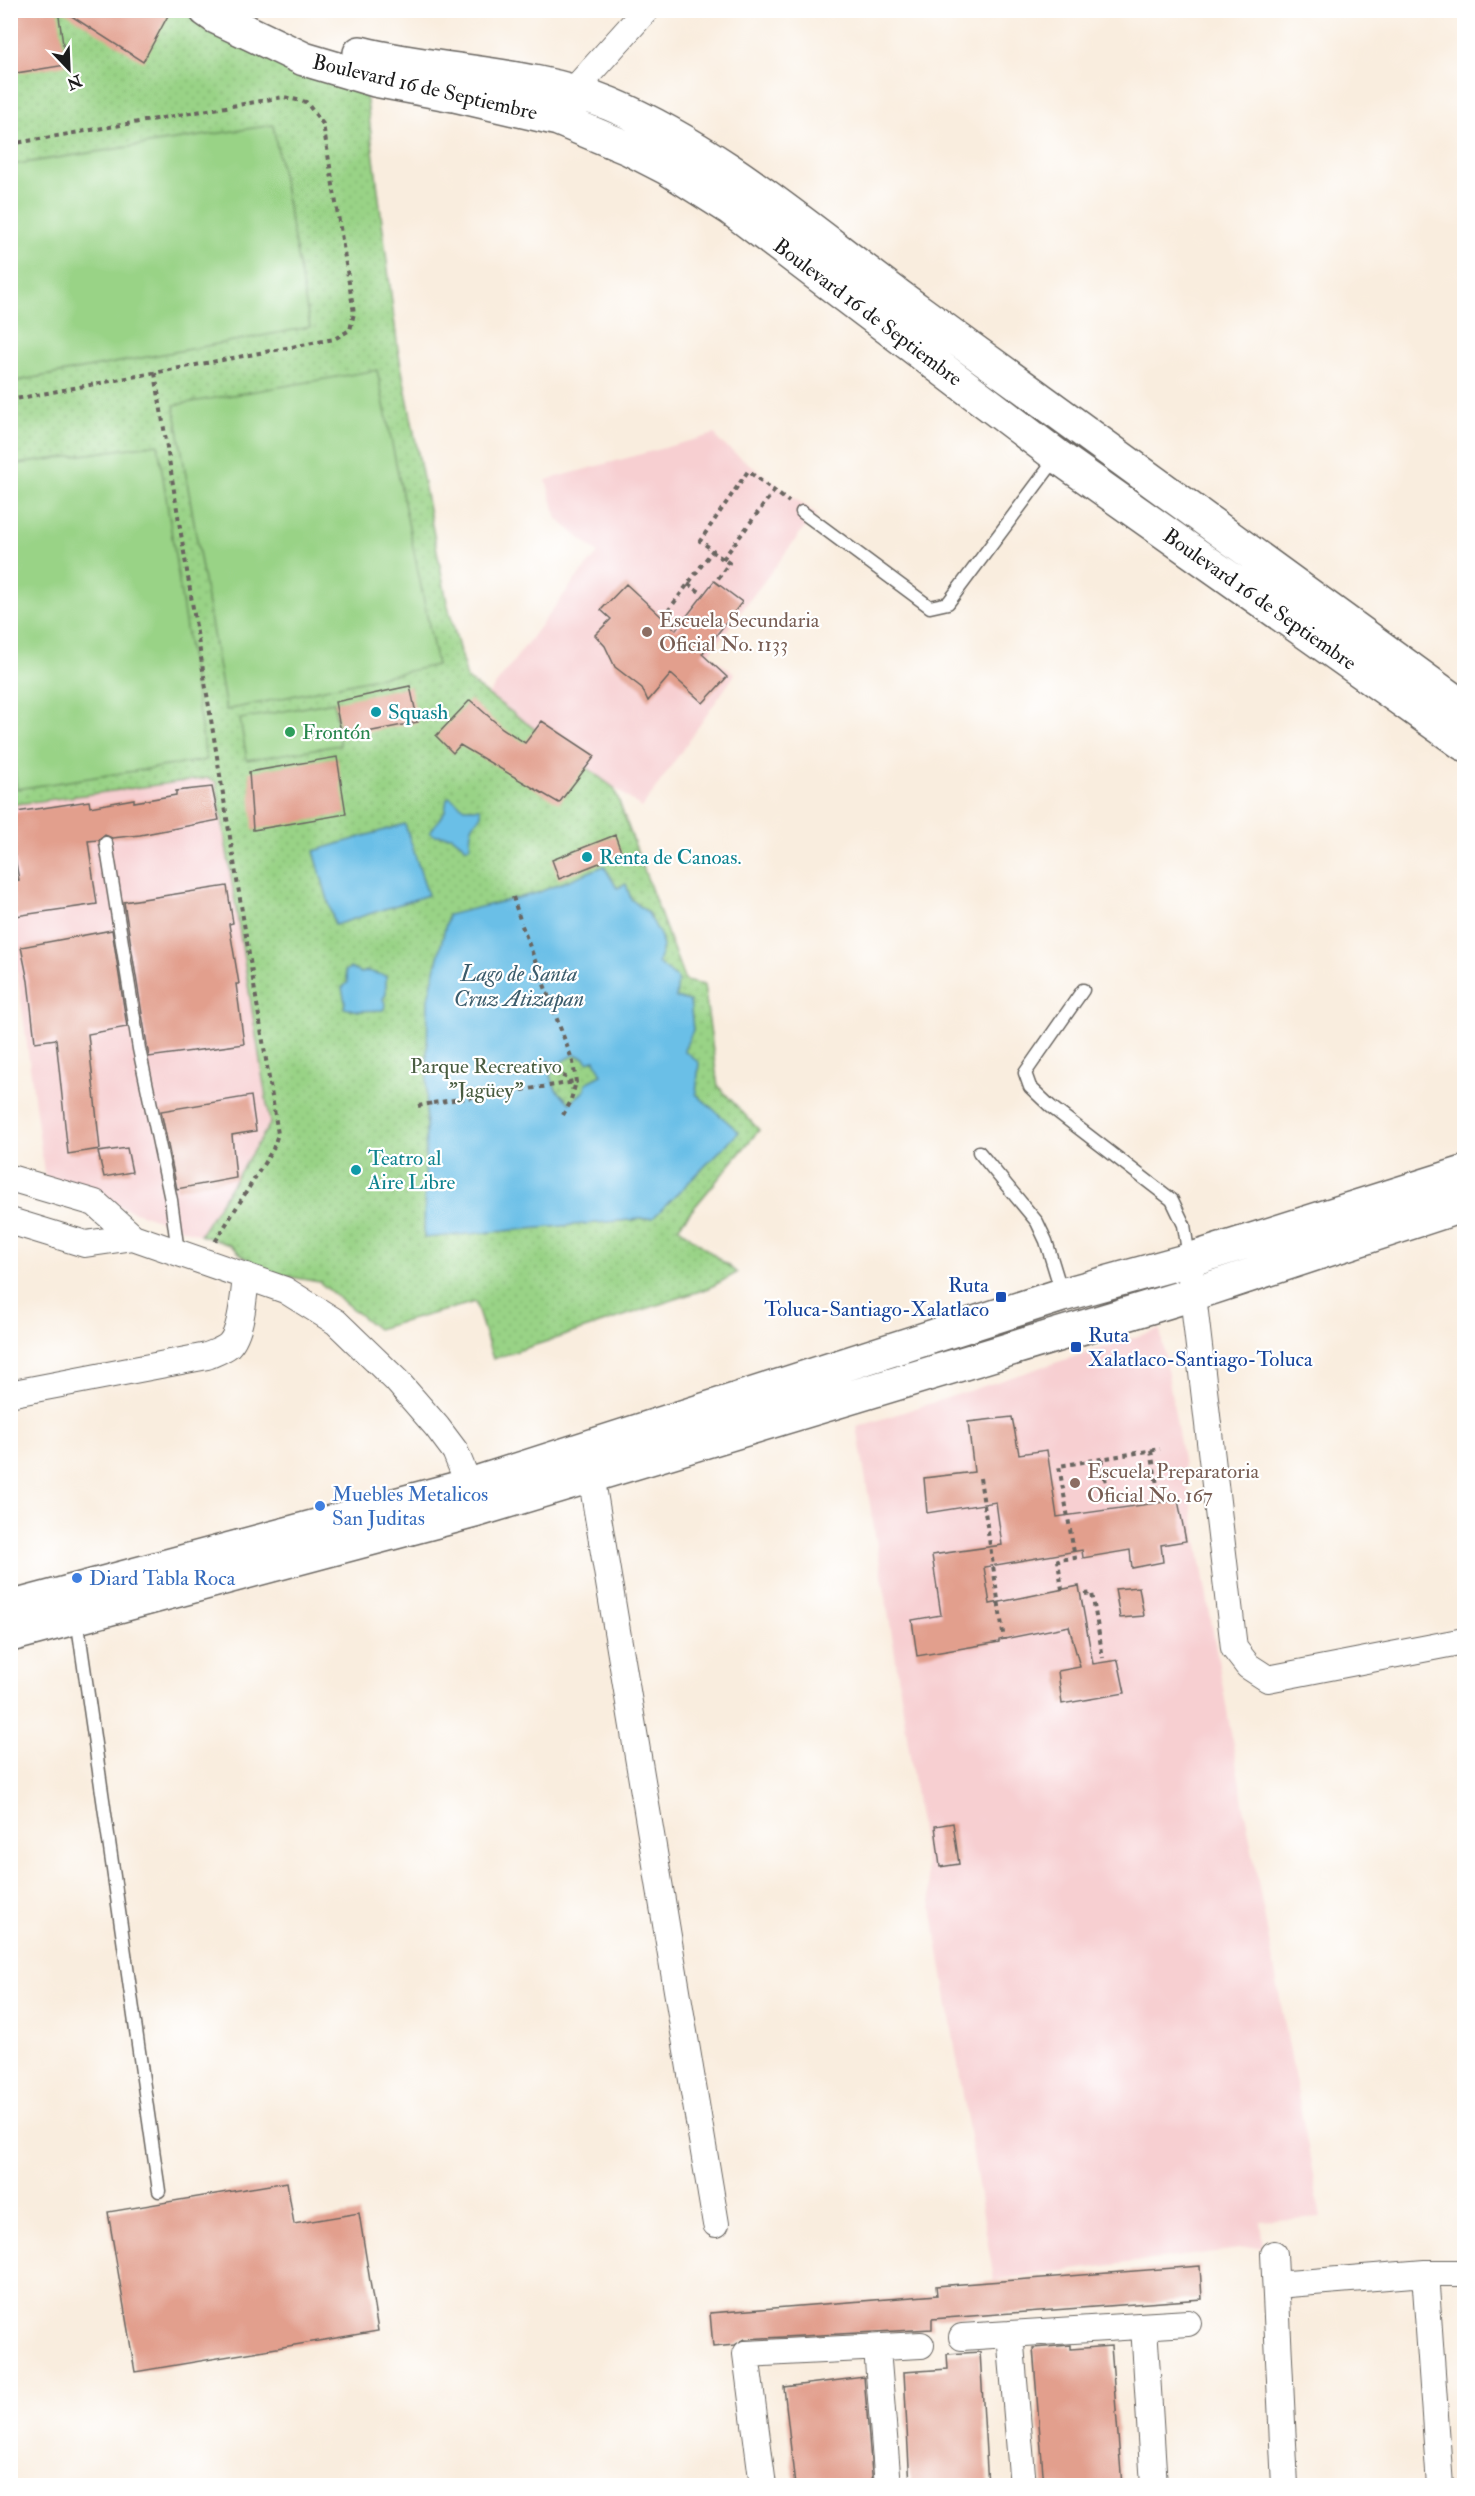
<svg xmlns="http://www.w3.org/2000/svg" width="1475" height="2496" viewBox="0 0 1475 2496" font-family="'IM FELL Double Pica',serif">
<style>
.built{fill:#f7cfd1}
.grass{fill:url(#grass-dots);stroke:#5a7851;stroke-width:1.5}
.garden{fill:#99d386;stroke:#5a7851;stroke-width:1.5}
.water{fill:#6bbfe7;stroke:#446e82;stroke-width:1.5;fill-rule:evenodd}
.building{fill:#e29f8d}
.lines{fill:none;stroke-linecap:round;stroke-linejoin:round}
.lane-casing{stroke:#696560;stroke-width:15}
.street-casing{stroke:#696560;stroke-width:28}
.secondary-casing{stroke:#696560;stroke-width:36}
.path{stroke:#696560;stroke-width:4;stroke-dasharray:4.5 4.5;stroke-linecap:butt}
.lane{stroke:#fff;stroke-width:12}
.street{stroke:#fff;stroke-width:26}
.secondary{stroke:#fff;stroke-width:33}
.path-bridge{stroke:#696560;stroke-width:4;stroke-dasharray:4.5 4.5;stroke-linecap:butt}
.education-dot{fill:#8d6e63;stroke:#fff;stroke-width:2}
.culture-dot{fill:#0f9aa8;stroke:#fff;stroke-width:2}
.leisure-dot{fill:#2e9e5b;stroke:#fff;stroke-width:2}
.transit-dot{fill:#1a4fb4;stroke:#fff;stroke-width:2}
.shop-dot{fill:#3f7fe0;stroke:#fff;stroke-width:2}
.labels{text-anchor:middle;stroke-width:4.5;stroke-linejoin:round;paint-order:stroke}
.street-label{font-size:21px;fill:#1c1c1c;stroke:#fff}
.education-label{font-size:21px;fill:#785e54;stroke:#fff;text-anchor:start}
.culture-label{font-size:21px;fill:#0d838f;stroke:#fff;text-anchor:start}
.leisure-label{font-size:21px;fill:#27864d;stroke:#fff;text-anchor:start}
.park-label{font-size:21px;fill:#485c41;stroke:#fff}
.transit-label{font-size:21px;fill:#164399;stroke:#fff;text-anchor:end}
.shop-label{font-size:21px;fill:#366cbe;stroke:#fff;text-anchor:start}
.water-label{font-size:22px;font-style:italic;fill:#3c5d6d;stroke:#fff}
</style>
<defs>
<pattern id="grass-dots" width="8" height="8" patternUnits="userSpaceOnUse" patternTransform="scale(1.5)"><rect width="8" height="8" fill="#99d386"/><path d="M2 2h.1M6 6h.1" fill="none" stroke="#83b573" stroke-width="1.8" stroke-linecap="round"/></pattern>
</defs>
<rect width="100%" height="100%" fill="#fff"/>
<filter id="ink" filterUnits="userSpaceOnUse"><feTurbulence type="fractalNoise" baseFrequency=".0167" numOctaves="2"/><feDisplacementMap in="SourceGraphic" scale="12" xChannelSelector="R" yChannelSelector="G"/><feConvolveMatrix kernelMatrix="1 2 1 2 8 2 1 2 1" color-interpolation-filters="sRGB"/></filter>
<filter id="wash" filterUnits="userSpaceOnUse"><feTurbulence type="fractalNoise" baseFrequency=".008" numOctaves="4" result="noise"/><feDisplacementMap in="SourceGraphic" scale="24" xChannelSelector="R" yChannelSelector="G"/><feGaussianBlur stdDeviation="1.35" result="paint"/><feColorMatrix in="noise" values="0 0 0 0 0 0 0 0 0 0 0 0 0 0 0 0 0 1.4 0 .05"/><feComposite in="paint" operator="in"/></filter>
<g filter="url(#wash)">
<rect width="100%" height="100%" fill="#f9edde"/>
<!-- built -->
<path class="built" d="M715,434L720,442L817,515L802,531L709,654L735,674L642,808L488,695L575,580L598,553L557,519L546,480Z
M208,778L216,781L270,1124L200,1235L45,1180L11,924L10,805Z
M1160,1329L1243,1802L1321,2217L1260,2221L1263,2246L994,2280L937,1940L894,1648L857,1427Z"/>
<!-- grass -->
<path class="grass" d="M10,11H185L208,32L365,86L398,350L447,602L467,679L614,788L685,981L704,985L718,1086L759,1130L678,1227L737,1273L709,1288L493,1359L475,1302L377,1329L319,1282L262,1272L230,1245L200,1235L270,1124L216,782L208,778L11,805Z"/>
<!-- garden -->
<path class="garden" d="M273,125L310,327L11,382V165Z
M377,370L437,665L226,710L174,405Z
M158,444L206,760L17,789L10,739L11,465Z
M334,702L340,745L247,760L240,719Z"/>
<!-- water -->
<path class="water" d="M449,797L465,808H480C484,817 477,818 473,825C470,831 470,840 470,846L467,848L452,836L434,835L430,832L445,811L447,799Z
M405,824L428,895L335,925L314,851Z
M604,866L617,888L626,884L631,899L648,913L661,937L663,947L658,963L678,979L676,998L690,1001L693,1030L684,1050L699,1063L696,1094L739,1132L653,1218L424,1238L428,999L448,915L537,893ZM575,1055L585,1058L588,1062L595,1060L602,1075L586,1083L585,1090L570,1103L556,1089L550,1074L558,1063Z
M350,968L361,973L367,971L386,976V994L383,999L386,1005L383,1010L358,1011L344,1008L345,1002L342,988L348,982L345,971Z"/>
<g id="blocks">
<!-- building -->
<path class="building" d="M10,10H58L66,65L10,74Z
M62,10H171L143,62Z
M714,581L742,602L702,654L727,677L703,703L671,674L648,701L642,688L615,667L605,646L595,635L611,619L601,610L626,584L676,630Z
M410,686L418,722L342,737L335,702Z
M470,700L502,728L525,743L542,721L595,756L559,803L460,745L453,753L436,736Z
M337,757L346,814L253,830L249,772Z
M212,787L219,820L140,835L112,838L105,835L99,840L88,841L97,904L16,916L12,881L19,880L10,829V813L89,801L90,807L134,799V802L176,795V791Z
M615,835L622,854L559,879L552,860Z
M227,886L233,923L229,924L239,984H236L244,1044L149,1057L124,902Z
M112,930L127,1027L88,1034L100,1149L68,1154L56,1039L35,1042L28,981L21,947Z
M251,1096L256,1131L232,1135L236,1178L177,1189L161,1111Z
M127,1148L132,1172L104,1177L98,1152Z
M1012,1417L1019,1454L1047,1450L1057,1517L1178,1500L1186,1541L1161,1545L1163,1562L1132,1568L1130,1550L1083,1558L1082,1550L984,1567L990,1604L1079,1586L1093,1664L1118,1660L1125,1693L1062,1704L1058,1671L1080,1667L1069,1626L999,1640V1642L917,1656L912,1620L941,1615L932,1555L1002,1545L996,1502L927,1513L924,1478L974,1472L968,1422Z
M1139,1587L1144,1616L1120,1618L1115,1589Z
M953,1823L959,1864L940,1867L935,1826Z
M287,2182L294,2224L359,2213L378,2331L135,2372L108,2212Z
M1200,2266L1202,2299L932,2319V2329L745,2339L735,2345L713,2347L710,2313L937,2295L936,2286Z
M1071,2345V2349L1111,2346L1122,2486H1044L1033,2348Z
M980,2352L988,2486H910L904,2372L948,2369L947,2354Z
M864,2377L873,2486H795L784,2387Z"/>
</g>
</g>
<g filter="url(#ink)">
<use href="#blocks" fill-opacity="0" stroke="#696560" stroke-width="1.5"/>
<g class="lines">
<defs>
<path id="lane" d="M802,512L930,607L948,603L1057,457
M106,843L139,1049L171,1200L178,1252
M1083,990L1025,1073L1030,1087L1050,1106L1172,1200L1184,1225L1189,1258
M979,1152L1037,1222L1046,1241L1062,1293
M77,1618L159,2191"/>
<path id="street" d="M565,106L573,91L646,10
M10,1178L95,1203L133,1237L285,1290L336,1322L397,1381L437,1427L455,1451L476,1502
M10,1221L85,1244L133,1237
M1191,1278L1234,1648L1248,1666L1268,1679L1464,1641
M14,1393L207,1356C214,1353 223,1350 229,1345C242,1332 244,1294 246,1276
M591,1475L716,2224
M1274,2254L1285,2486
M1425,2273L1440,2486
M1276,2285L1425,2273H1464
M1144,2326L1154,2486
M1010,2334L1023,2486
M962,2337L1188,2323
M877,2349L888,2486
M763,2486L746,2354L921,2345"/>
<path id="secondary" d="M206,10L216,17L304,59L375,80L454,95L558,119L630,149L667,168L730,208L1057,456L1464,744
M360,53C439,73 533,72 610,104C724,152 819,239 919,311C1101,443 1282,576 1464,708
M10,1608L470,1485L1062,1295L1189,1260L1464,1173
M10,1635L478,1510L1193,1294L1464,1205"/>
</defs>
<!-- lane casing -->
<use href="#lane" class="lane-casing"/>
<!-- street casing -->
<use href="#street" class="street-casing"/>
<!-- secondary casing -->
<use href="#secondary" class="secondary-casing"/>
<!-- path -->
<path class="path" d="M10,144L284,97L306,102L323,124L354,313L350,330L334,339L10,400
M155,373L278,1134L273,1149L215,1242
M711,551L729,563L717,580
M723,559L774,491
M688,584L700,592
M668,611L713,550L700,541L748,471L789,502
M513,897L521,923
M543,1061L552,1071
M554,1072L570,1079L572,1089
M418,1106L433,1103
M563,1115L570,1103L576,1082
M1151,1451L1159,1496
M1102,1459L1109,1502
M980,1478L1004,1640
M1062,1590L1058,1560L1075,1558L1059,1466L1160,1449
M1085,1594L1092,1593L1103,1658"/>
<!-- lane -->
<use href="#lane" class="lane"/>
<!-- street -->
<use href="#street" class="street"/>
<!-- secondary -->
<use href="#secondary" class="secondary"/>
<!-- path-bridge -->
<path class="path-bridge" d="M433,1103L576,1082L573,1062L521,923"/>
</g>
</g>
<!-- markers -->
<g class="education-dot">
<circle cx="647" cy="632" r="6"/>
<circle cx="1075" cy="1483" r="6"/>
</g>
<g class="culture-dot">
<circle cx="376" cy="712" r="6"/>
<circle cx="587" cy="857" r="6"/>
<circle cx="356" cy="1170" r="6"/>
</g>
<circle class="leisure-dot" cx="290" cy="732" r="6"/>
<g class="transit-dot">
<rect x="995" y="1291" width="12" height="12" rx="3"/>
<rect x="1070" y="1341" width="12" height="12" rx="3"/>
</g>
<g class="shop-dot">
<circle cx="320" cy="1506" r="6"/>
<circle cx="77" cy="1578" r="6"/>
</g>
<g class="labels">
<!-- street labels -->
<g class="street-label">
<text transform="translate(425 87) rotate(13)" y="7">Boulevard 16 de Septiembre</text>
<text transform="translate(868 312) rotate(37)" y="7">Boulevard 16 de Septiembre</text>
<text transform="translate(1260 599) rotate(35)" y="7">Boulevard 16 de Septiembre</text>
</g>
<!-- education labels -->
<g class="education-label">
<text x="659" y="627">Escuela Secundaria<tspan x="659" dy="24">Oficial No. 1133</tspan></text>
<text x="1087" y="1478">Escuela Preparatoria<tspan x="1087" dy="24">Oficial No. 167</tspan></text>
</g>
<!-- culture labels -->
<g class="culture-label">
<text x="388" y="719">Squash</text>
<text x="599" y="864">Renta de Canoas.</text>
<text x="368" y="1165">Teatro al<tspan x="368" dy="24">Aire Libre</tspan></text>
</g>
<!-- leisure labels -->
<g class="leisure-label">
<text x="302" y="739">Frontón</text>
</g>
<!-- park labels -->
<g class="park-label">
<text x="486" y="1073">Parque Recreativo<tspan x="486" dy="24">"Jagüey"</tspan></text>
</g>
<!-- transit labels -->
<g class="transit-label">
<text x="989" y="1292">Ruta<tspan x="989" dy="24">Toluca-Santiago-Xalatlaco</tspan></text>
<text x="1088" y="1342" text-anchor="start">Ruta<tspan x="1088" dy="24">Xalatlaco-Santiago-Toluca</tspan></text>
</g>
<!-- shop labels -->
<g class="shop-label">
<text x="332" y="1501">Muebles Metalicos<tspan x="332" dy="24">San Juditas</tspan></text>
<text x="89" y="1585">Diard Tabla Roca</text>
</g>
<!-- water labels -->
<g class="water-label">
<text x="519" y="981">Lago de Santa<tspan x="519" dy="25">Cruz Atizapan</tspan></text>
</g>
</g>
<!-- margin -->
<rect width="1475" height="2496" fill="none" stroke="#fff" stroke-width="36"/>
<!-- north arrow -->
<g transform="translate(69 69) rotate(157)" stroke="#ffffff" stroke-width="4.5" paint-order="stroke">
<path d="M0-4.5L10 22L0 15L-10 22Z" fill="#1c1c1c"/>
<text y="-9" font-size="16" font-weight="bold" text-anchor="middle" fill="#1c1c1c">N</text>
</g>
</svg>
